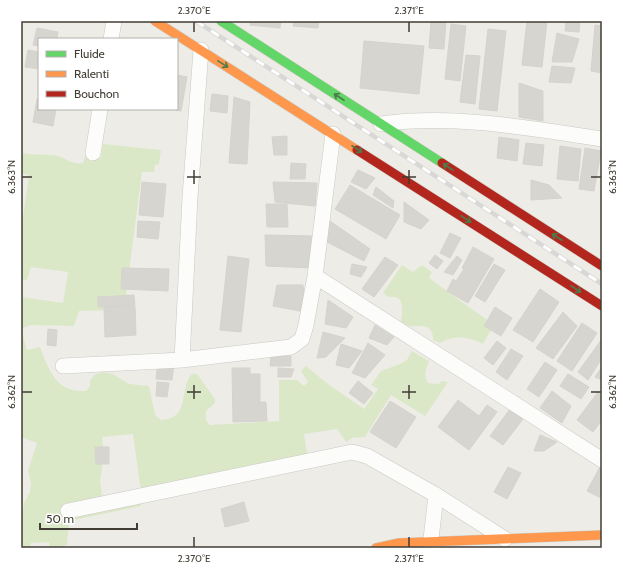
<svg xmlns="http://www.w3.org/2000/svg" width="623" height="569" viewBox="0 0 623 569" font-family="Cabin,sans-serif">
<style>
.green{fill:#dbe8c8}
.building{fill:#d7d5d0;stroke:#d6d3cd}
.lines{fill:none;stroke-linecap:round;stroke-linejoin:round}
.street-casing{stroke:#cac8c3;stroke-width:16}
.fast-casing{stroke:#ccc9bf;stroke-width:10}
.slow-casing{stroke:#ccc9bf;stroke-width:10}
.jam-casing{stroke:#ccc9bf;stroke-width:10}
.street{stroke:#fcfcfb;stroke-width:15}
.fast{stroke:#63d668;stroke-width:9}
.slow{stroke:#ff974d;stroke-width:9}
.jam{stroke:#b3261e;stroke-width:9}
.rail-casing{stroke:#d8d8d7;stroke-width:4.5}
.rail{stroke:#fff;stroke-width:3;stroke-dasharray:9;stroke-linecap:butt}
.oneway{stroke:#4f7a49}
.ticks{fill:none;stroke:#423d34;stroke-width:1.5}
.neatline{fill:none;stroke:#423d34;stroke-width:1.5}
.ticks-label{font-size:10px;text-anchor:middle;fill:#423d34}
</style>
<rect width="100%" height="100%" fill="#eeece7"/>
<!-- green -->
<path class="green" d="M103,144L161,150L159,164L155,165L154,172H142L124,310L79,311L74,326L31,325L21,329L27,350L40,347C49,370 56,393 86,391L90,386V381L94,375L103,372L113,374L129,384L149,386L155,415L161,420C192,418 178,388 192,374H197L215,399V403L206,411V420L210,425L279,421V380H297L304,386L308,382L301,371L306,366L328,384L364,409L378,389L371,385L381,371L400,364L407,360L412,351L429,361C426,370 423,375 428,383L439,384L442,381L448,382L425,416L391,395L365,437L352,438L346,442L337,429L304,434L308,460L142,493L140,485L133,434L102,437L104,456L100,481L103,501L141,500V506L69,521L67,545L56,548H50L49,542L31,543L30,548H21L22,517L24,503L30,492L31,483L28,471L37,443L21,437V297L63,303L68,272L31,267L27,280L21,279V232L29,175L21,173V153C33,155 42,154 53,155C65,156 69,165 83,163L85,156L101,158Z
M402,265L413,272L422,265L432,272L429,278L494,325L483,344C469,336 454,335 440,343L433,340C433,323 422,327 410,326C407,326 404,324 401,323C402,310 406,294 388,297L383,293Z"/>
<!-- building -->
<path class="building" d="M250,21H281L280,28L250,25Z
M294,21H319L318,28L293,26Z
M431,21H446L444,49L429,48Z
M527,21H547L542,67L522,65Z
M566,21H580L579,32L565,31Z
M451,24L466,26L460,81L445,79Z
M595,25L602,26V73L591,71Z
M37,28L58,32L57,39H39V46L33,45Z
M488,29L506,31L497,111L479,109Z
M557,33L579,39L572,62H552Z
M364,41L424,46L419,94L360,88Z
M28,50L39,52V69L25,67Z
M466,55L480,56L475,104L460,102Z
M552,66L575,68L571,83L549,82Z
M177,75L187,77L181,111L170,109H177Z
M519,83L543,91V121L519,117Z
M212,94L228,96L227,113L210,111Z
M234,97L250,102L247,164L229,163Z
M37,99L39,100V109H56L53,126L33,122Z
M287,136V155H274L272,137Z
M499,137L519,140L517,161L497,158Z
M526,143L544,145L542,166L523,164Z
M560,146L581,149L578,181L557,179Z
M585,148L601,151L594,191L579,189Z
M291,163L306,164L305,179H290Z
M358,170L375,178L366,189L351,182Z
M531,180L549,185L562,198L531,200Z
M142,182L166,184L163,217L139,215Z
M273,182L317,183L315,206L275,202Z
M350,185L400,215L386,239L335,209Z
M376,187L394,201L393,208L373,195Z
M404,202L429,220L421,229L404,222Z
M266,204H287L288,227H267Z
M138,221L160,222L158,239L137,237Z
M330,221L370,249L364,261L327,242Z
M450,233L461,238L450,258L440,253Z
M265,235L313,236L311,268L266,266Z
M473,247L494,259L468,303L447,291L453,279L456,281L464,269L462,268Z
M435,255L443,261L437,269L429,263Z
M228,256L249,259L241,332L220,330Z
M457,256L462,260L453,275L444,272Z
M385,257L398,265L374,297L362,289Z
M352,264L367,267L361,277L350,274Z
M494,264L505,270L485,302L475,296Z
M122,268L169,269L168,291L121,289Z
M277,285H303L305,312L273,306Z
M540,289L559,302L533,342L513,330Z
M134,295L135,305L98,307V297Z
M328,300L353,317L346,328L325,324Z
M135,306L136,335L105,337L104,307Z
M495,307L512,318L501,336L484,326Z
M563,312L577,326L553,359L536,348Z
M582,323L597,333L572,371L557,361Z
M375,325L394,337L387,345L369,338Z
M48,329L57,330L56,346L47,345Z
M323,332L345,338L326,357L317,358Z
M602,339V358L588,380L578,372Z
M497,341L506,348L493,365L484,358Z
M368,343L385,355L365,378L352,373Z
M341,344L362,351L349,368L336,365Z
M511,349L523,356L507,380L496,372Z
M291,356V366H270L271,357Z
M158,362H174L172,380L156,379Z
M545,362L557,370L539,397L527,389Z
M602,367V380L595,377Z
M232,368H250V374H260V402H266L267,421L233,422Z
M278,368L294,369L291,377H278Z
M568,374L589,387L581,399L560,386Z
M358,381L373,393L364,404L349,393Z
M157,382L169,383L167,397L156,396Z
M552,391L571,406L562,423L540,408Z
M598,392L602,395V420L593,432L577,420Z
M458,400L479,416L487,405L497,412L469,450L438,427Z
M390,401L416,417L396,448L370,432Z
M510,409L523,419L503,445L490,436Z
M540,435L557,442L544,451H534Z
M95,447H109V464H96Z
M602,463V495L601,498L587,491Z
M508,467L521,473L507,499L494,492Z
M244,502L249,521L225,527L221,509Z"/>
<g class="lines">
<defs>
<path id="street" d="M111,39L114,21
M381,124C454,114 529,128 602,139
M93,153L100,109
M315,276L602,460
M182,360L190,197L201,50
M63,366L182,360L291,347L302,339L306,325L315,276L333,134
M68,511L352,452L367,456L436,495L505,539
M430,548L436,495"/>
<path id="fast" d="M221,21L442,163"/>
<path id="slow" d="M155,21L357,150
M376,548L399,543L602,535"/>
<path id="jam" d="M357,150L602,306
M442,163L602,266"/>
</defs>
<!-- street casing -->
<use href="#street" class="street-casing"/>
<!-- fast casing -->
<use href="#fast" class="fast-casing"/>
<!-- slow casing -->
<use href="#slow" class="slow-casing"/>
<!-- jam casing -->
<use href="#jam" class="jam-casing"/>
<!-- street -->
<use href="#street" class="street"/>
<!-- fast -->
<use href="#fast" class="fast"/>
<!-- slow -->
<use href="#slow" class="slow"/>
<!-- jam -->
<use href="#jam" class="jam"/>
<defs>
<path id="rail" d="M196,21L602,284"/>
</defs>
<!-- rail casing -->
<use href="#rail" class="rail-casing"/>
<!-- rail -->
<use href="#rail" class="rail"/>
</g>
<!-- one-way arrows -->
<defs><path id="oneway-shaft" d="M-6 0H5M1.5-3L5.5 0L1.5 3" fill="none" stroke-width="1.6" stroke-linecap="round" stroke-linejoin="round"/></defs>
<g class="oneway">
<use href="#oneway-shaft" transform="translate(223 64) rotate(32)"/>
<use href="#oneway-shaft" transform="translate(339 97) rotate(-147)"/>
<use href="#oneway-shaft" transform="translate(357 149) rotate(33)"/>
<use href="#oneway-shaft" transform="translate(448 167) rotate(-147)"/>
<use href="#oneway-shaft" transform="translate(466 219) rotate(33)"/>
<use href="#oneway-shaft" transform="translate(557 237) rotate(-147)"/>
<use href="#oneway-shaft" transform="translate(576 289) rotate(33)"/>
</g>
<!-- ticks -->
<path class="ticks" d="M194,22V32M409,22V32M194,170V184M409,170V184M22,177H32M187,177H201M402,177H416M591,177H601M194,385V399M409,385V399M22,392H32M187,392H201M402,392H416M591,392H601M194,537V547M409,537V547"/>
<!-- border -->
<rect width="623" height="569" fill="none" stroke="#ffffff" stroke-width="44"/>
<!-- legend -->
<rect x="38" y="38" width="140" height="72" fill="#ffffff" stroke="#b3b1ae"/>
<rect x="46" y="51" width="20" height="6" fill="#63d668" stroke="#b3b1ae"/>
<text x="74" y="58" font-size="12" fill="#423d34">Fluide</text>
<rect x="46" y="71" width="20" height="6" fill="#ff974d" stroke="#b3b1ae"/>
<text x="74" y="78" font-size="12" fill="#423d34">Ralenti</text>
<rect x="46" y="91" width="20" height="6" fill="#b3261e" stroke="#b3b1ae"/>
<text x="74" y="98" font-size="12" fill="#423d34">Bouchon</text>
<!-- scale -->
<path d="M40 523v6h97v-6" fill="none" stroke="#423d34" stroke-width="2"/>
<text x="46" y="523" font-size="12" fill="#423d34" stroke="#ffffff" stroke-width="3" paint-order="stroke">50 m</text>
<rect x="22" y="22" width="579" height="525" class="neatline"/>
<g class="ticks-label">
<text x="194" y="14">2.370°E</text>
<text x="409" y="14">2.371°E</text>
<text transform="translate(11 177) rotate(-90)" y="4">6.363°N</text>
<text transform="translate(612 177) rotate(-90)" y="4">6.363°N</text>
<text transform="translate(11 392) rotate(-90)" y="4">6.362°N</text>
<text transform="translate(612 392) rotate(-90)" y="4">6.362°N</text>
<text x="194" y="562">2.370°E</text>
<text x="409" y="562">2.371°E</text>
</g>
</svg>
